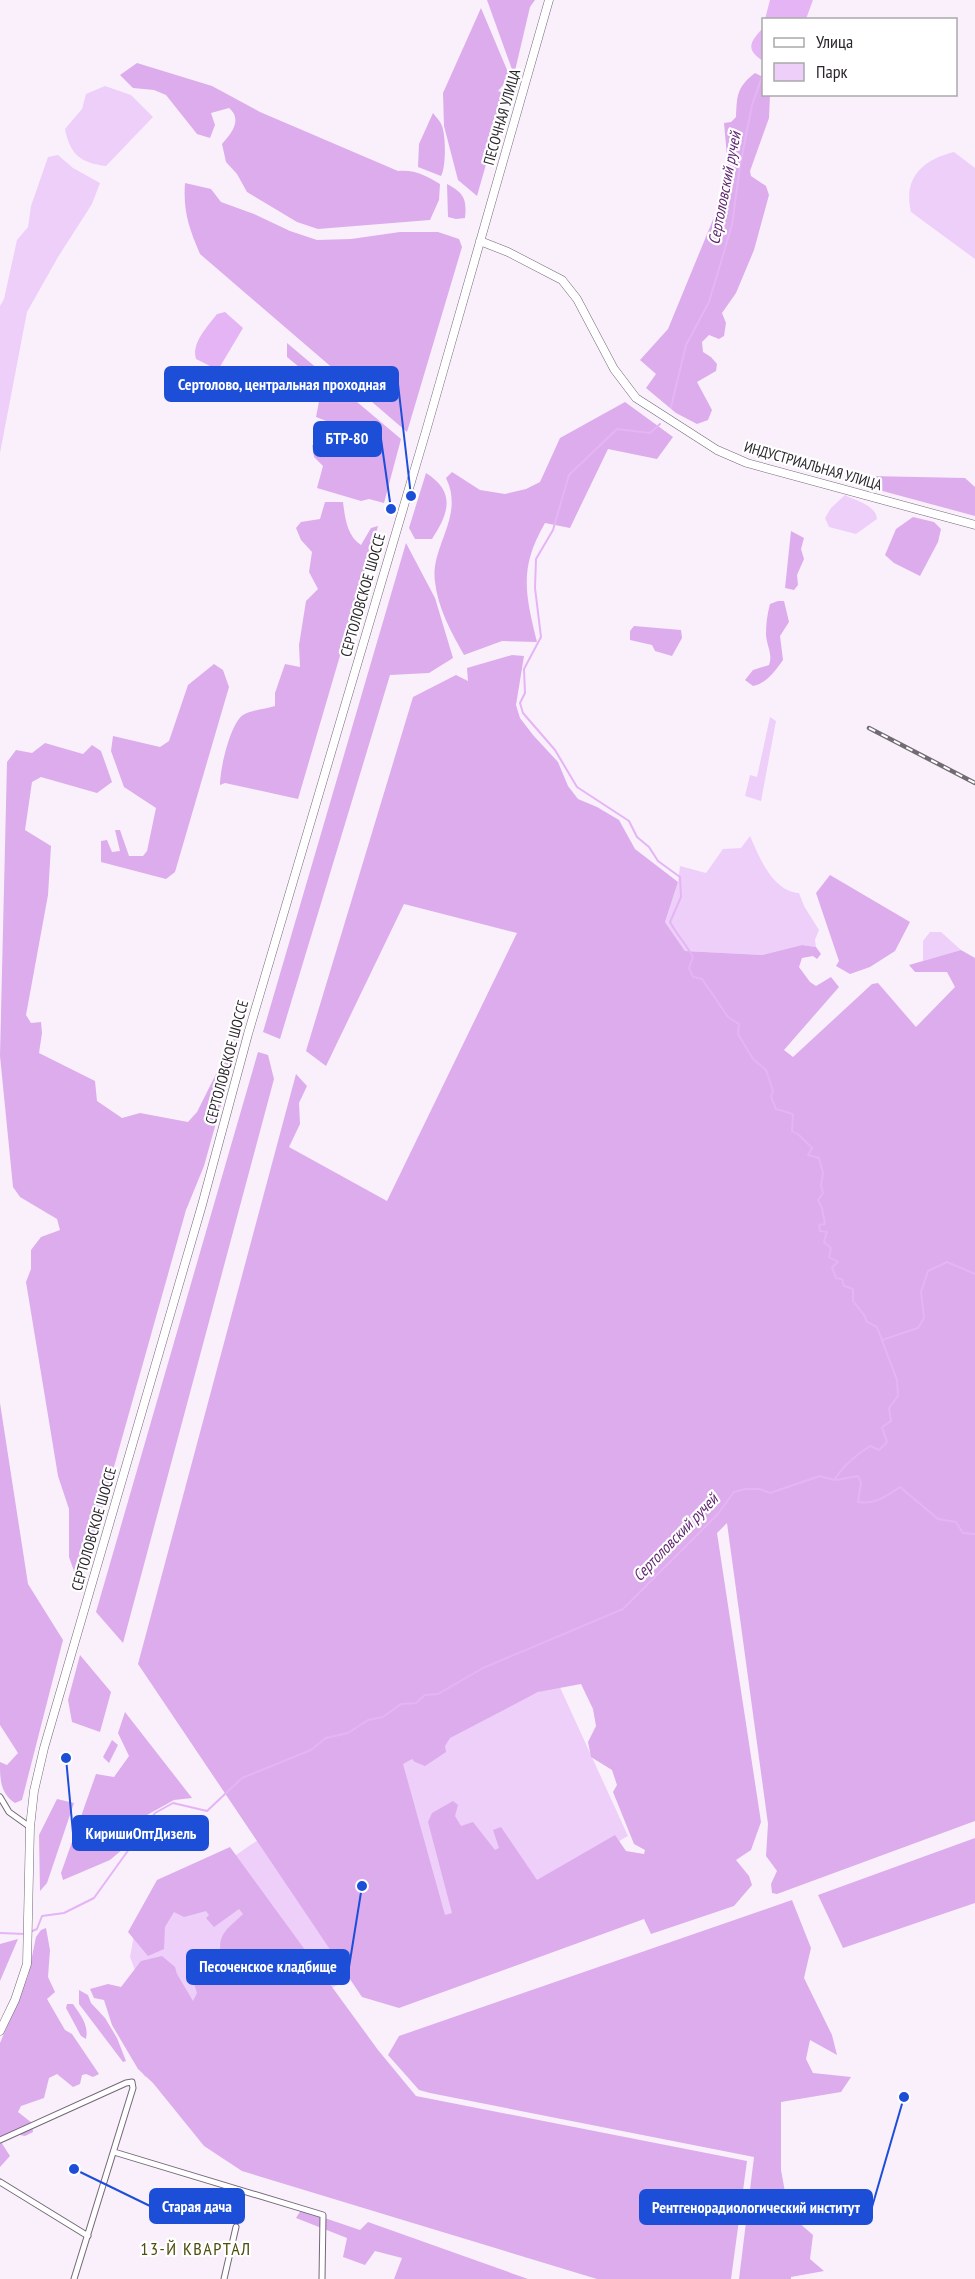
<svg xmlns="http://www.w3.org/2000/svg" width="975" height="2279" viewBox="0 0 975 2279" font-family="'PT Sans Narrow',sans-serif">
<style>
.green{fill:#eecff9}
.forest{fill:#ddacec;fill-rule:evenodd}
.water{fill:#e5b4f5}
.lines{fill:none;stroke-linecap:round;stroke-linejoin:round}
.stream{stroke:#e5b4f5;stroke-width:2}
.street-casing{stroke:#756779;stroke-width:7}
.secondary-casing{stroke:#756779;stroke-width:9}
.street{stroke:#fff;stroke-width:5}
.secondary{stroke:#fff;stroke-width:8}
.rail-casing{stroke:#716b73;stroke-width:4.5}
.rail{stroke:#fff;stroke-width:2;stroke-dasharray:7;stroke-linecap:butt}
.labels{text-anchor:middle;stroke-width:4.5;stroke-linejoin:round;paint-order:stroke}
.street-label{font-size:15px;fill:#2c272e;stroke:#fff}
.water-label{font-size:16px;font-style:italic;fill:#602671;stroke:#fff}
.quarter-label{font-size:18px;letter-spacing:1.5px;fill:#4f4d0f;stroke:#fff}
.leader{fill:none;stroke:#1d4ed8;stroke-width:2}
.callout-dot{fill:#1d4ed8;stroke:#fff;stroke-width:2}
.callout{fill:#1d4ed8;stroke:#1d4ed8;stroke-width:2}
.callout-label{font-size:16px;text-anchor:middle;font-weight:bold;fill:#fff}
</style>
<rect width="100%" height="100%" fill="#f9f0fc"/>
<!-- green -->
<path class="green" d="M105,86L131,95L153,117L106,166C81,163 70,155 65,129L82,109L86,94Z
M954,152L975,168V259L911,212C903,178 922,160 954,152Z
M58,155L73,168L100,183L92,204L58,257L27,312L0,453V306L4,299L17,240L28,227L31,206L48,157Z
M845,495C856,501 876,505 877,519L856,534L829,527L825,518L831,508Z
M770,717L776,721L761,801L745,796L750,775L757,777Z
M750,836C759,856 772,891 799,893L804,906L819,930L815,940L816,947L802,945L762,955L685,951L665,922L678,882L680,866L706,873L723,849L741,848Z
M930,932H941L961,950L923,961V941Z
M558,1683L628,1836L511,1902L145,2077L139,2068V1981L130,1957L134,1935L213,1871L249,1846L361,1774Z"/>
<!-- forest -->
<path class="forest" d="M487,0H535L530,7L514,75Z
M481,8L510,77L498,91L506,94L477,196L458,180L444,126L443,93Z
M137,63L212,86L260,112L398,171C414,169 427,176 440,184L439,200L430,220L318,229L297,222L247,192L237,174L226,162L222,144C231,134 243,120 229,108L211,113L215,125L210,138L197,134L166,95L154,90L133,88L120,75Z
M755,73L763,77L764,94L770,95L769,118L750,171L751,176L766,186L769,195L754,250L736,293L722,313L726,323L724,336L719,339L709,335L702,342L703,352L711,357L717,364L716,371L697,382L712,410L708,420L697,424L676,413L646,388L656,374L640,360L668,329L733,171L728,168L724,123L731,122L736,117C737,95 737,87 755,73Z
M433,113C436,117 441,122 442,126C446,136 446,168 441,176L418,167L419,144Z
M185,183L211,189L221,202L254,214L290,231L317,240L351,239L400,232H438L459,239L462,247L407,432L200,254C189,228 183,212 185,183Z
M447,184C464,193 467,199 465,218L456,219L448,217Z
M287,343L401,439L384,503L369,499L361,501L317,488L323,466L314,457L312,445L351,453L355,432L316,417L322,386L287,357Z
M625,402L673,437L657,459L608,449L570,528L545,523C519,568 525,593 537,642L502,641L464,655C451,632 438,608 435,582C430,546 465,517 446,478L452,472L480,490L505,494L526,489L540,482L560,438Z
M426,473C456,492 449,513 432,539H415L409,528Z
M869,476L965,478L975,487V516L864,486Z
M325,502H343C345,518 347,536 361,545L371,528L378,526L298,799L225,783L220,785C220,769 230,724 243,715C251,710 266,709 275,706V693L285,664L300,667L299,645L306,601L318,589L309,572L312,552L301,540L296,528L301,522L320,519Z
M913,517L934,522L941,529L938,542L920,576L894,563L885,555L896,529Z
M791,531L804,538L801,549L804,559L797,575L798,585L794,590L785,588Z
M406,543L435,598L453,658L429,673L390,675L280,1039L263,1032Z
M778,601H784L789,622L780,636L783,660C775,671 767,683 753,686L745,680L753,670L769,665C773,654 767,647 766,635C766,624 767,615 770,604Z
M634,626L681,630L682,638L672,656L655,651L652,645L630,640V631Z
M512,655L524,656L516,705L520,718L533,735L558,762L568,786L578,799L597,807L619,820L635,849L678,882L665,922L685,951L762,955L802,945L816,947L821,954L817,959L813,956L802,958L799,967L810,982L816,986L831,977L839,987L784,1050L793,1057L872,984L878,983L916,1027L955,987L947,972H915L909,965L961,950L975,958V1821L777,1894L772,1893L771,1884L777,1871L766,1856L768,1824L727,1523L717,1533L761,1822L751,1850L736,1860L749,1876L752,1885L734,1906L651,1934L644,1919L399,2008L362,1997L138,1664L296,1074L307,1086L299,1103L300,1124L289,1147L387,1201L517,933L404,904L326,1066L306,1051L413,697L456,675L468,681L467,668ZM581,1684L593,1709L596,1726L588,1742L591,1757L612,1770L617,1785L613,1792L634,1844L645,1850L644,1854L626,1851L615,1835L537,1880L501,1827L493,1830L499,1848L495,1850L473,1822L461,1826L455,1816L458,1805L453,1801L432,1813L428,1822L452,1913L445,1915L403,1764L412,1759L415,1762L425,1766L446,1752L445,1746L450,1738L538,1692Z
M214,664L223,670L229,687L175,872L166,879L101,862V841L107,840L112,852L120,851L115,830H120L129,856H143L147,851L156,808L124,787L111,751L113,736L160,747L169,741L188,685Z
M45,743L83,754L92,745L101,751L112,782L97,793L41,777L32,782L25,830L51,846L48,895L26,1015L31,1023L41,1022L42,1033L39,1053L95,1081L97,1101L122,1118L140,1113L188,1122L197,1112L238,1030L241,1033L204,1166L186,1210L80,1588L69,1557V1509L58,1476L26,1282L31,1269V1250L41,1237L60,1230L57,1219L20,1197L13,1187L0,1056L7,762L16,750L32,753Z
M830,875L910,922L895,951L870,967L850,974L836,966L839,961L816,893Z
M258,1052L268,1055L274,1079L123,1643L96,1612Z
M0,1403L28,1584L63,1640L22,1800L15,1803C0,1793 0,1779 0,1762L7,1765L18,1753L0,1725Z
M80,1655L111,1692L100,1732L72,1722L68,1700Z
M125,1712L192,1798L174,1800L147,1815L130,1843L110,1860L63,1880L61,1873L96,1774L114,1777L129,1756L118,1733Z
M112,1740L118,1745L109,1763L103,1757Z
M57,1799L74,1803L47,1883L40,1891L39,1835Z
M975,1838V1903L843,1948L818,1895Z
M230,1847L378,2050L416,2096L747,2161L731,2279H597L242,2171L204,2146L153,2083L138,2069L112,2025L104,2000L94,1998L90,1989L108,1984L121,1987L141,1961L162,1956L175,1967L177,1974L193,2001L197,1993L192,1977L221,1956C217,1933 228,1929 243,1914L239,1909L214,1927L206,1918L209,1915L206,1911L184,1917L174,1912L165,1927L164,1949L148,1956L128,1932L157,1880Z
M792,1900L811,1948L804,1978L832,2035L837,2055L810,2040L806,2059L813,2073L851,2077L841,2092L781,2102V2170L789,2214L813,2235L810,2259L824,2271L791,2277V2279H739L754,2157L430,2093L419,2090L388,2055L399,2036Z
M46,1928L50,1950L48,1977L55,1992L47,1999L65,2030L72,2034L99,2074L93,2077L86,2074L82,2075L80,2084L73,2087L57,2074L49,2078L44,2098L21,2106L18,2112L32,2123L33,2132L25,2136L10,2133L1,2142L10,2156L0,2167V2043L28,1976L36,1937L41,1930Z
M18,1939L0,1981V1944Z
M79,1990L88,1995L91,2003L105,2018L117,2038L126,2061L123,2062L79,2004Z
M67,2004H73C81,2016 89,2025 86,2039L81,2036L66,2008Z
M301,2210L360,2230L368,2222L528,2279H394L402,2258L375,2251L365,2265L343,2257L347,2238L296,2218Z"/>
<!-- water -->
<path class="water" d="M770,0H813L806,19H765Z
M763,28V61C745,49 750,42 763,28Z
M225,312L243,328L218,370L196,359C191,343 208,326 217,314Z"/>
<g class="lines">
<!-- stream -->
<path class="stream" d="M671,407L686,345L709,302L732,225L740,166L752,105L763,74
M882,1340L918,1328L924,1318L921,1292L928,1271L947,1262L975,1274
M836,1480L858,1476L861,1482L858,1502C875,1505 887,1496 900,1487L938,1519L956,1522L963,1533L975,1534
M30,1932L37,1929L42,1916L64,1913L94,1898L155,1813L173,1803L207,1811L242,1778L311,1750L326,1738L348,1733L368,1720L383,1717L401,1704L416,1703L425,1695L438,1694L483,1668L623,1609L717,1515L734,1492L746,1489H760L770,1493L820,1476L834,1480C843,1466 856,1455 870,1446L879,1450L887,1442L882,1427L891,1421L889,1408L898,1396L897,1380L877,1327L867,1322L864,1315L853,1301V1289L844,1286L842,1279L836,1278L832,1267L838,1262L829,1257L831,1248L824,1242L827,1232L820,1231L819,1225L825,1224L822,1208L818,1200L823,1193L821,1185L823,1173L819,1158L808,1155L812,1148L799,1135L792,1131L793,1114L776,1109L771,1097L773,1091L766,1070L753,1059L738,1034L739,1024L728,1017L702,979L693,977L689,968L693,957C686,944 677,935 670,922L681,897L680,877L658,861L649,847L637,837L629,821L577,787L555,750L523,713L520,703L525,693L524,669L541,637L535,588L536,559L553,530L569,475L617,429L650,433L660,424
M0,1933L25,1934"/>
<defs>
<path id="street" d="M0,1797L9,1812L30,1827
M0,2140L126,2083L132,2082L133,2088L74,2279
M114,2152L323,2215L322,2279
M0,2182L88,2236
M224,2279L236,2227"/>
<path id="secondary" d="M480,241L508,252L562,280L577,299L614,369L636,398L717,450L747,463L975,525
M0,2031L15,2000L27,1964L30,1827L34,1791L44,1748L202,1205L248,1034L426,431L549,0"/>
</defs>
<!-- street casing -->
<use href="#street" class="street-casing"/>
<!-- secondary casing -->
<use href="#secondary" class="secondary-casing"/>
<!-- street -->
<use href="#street" class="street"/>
<!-- secondary -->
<use href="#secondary" class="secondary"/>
<defs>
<path id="rail" d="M869,728L975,783"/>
</defs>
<!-- rail casing -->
<use href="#rail" class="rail-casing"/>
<!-- rail -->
<use href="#rail" class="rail"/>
</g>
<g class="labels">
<!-- street labels -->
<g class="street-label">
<text transform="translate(502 117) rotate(-74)" y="5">ПЕСОЧНАЯ УЛИЦА</text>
<text transform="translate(813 466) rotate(16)" y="5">ИНДУСТРИАЛЬНАЯ УЛИЦА</text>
<text transform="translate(363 595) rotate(-74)" y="5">СЕРТОЛОВСКОЕ ШОССЕ</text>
<text transform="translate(227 1062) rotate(-75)" y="5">СЕРТОЛОВСКОЕ ШОССЕ</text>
<text transform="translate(94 1529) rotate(-74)" y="5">СЕРТОЛОВСКОЕ ШОССЕ</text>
</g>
<!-- water labels -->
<g class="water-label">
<text transform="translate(724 188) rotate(-79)" y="6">Сертоловский ручей</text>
<text transform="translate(675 1537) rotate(-46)" y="6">Сертоловский ручей</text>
</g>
<!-- quarter labels -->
<g class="quarter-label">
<text x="196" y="2255">13-Й КВАРТАЛ</text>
</g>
</g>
<!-- callouts -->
<path class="leader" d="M411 496L398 384M391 509L381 439M66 1758L73 1833M362 1886L349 1967M74 2169L150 2206M904 2097L872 2207"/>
<g class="callout-dot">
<circle cx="411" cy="496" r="6"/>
<circle cx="391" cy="509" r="6"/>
<circle cx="66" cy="1758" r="6"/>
<circle cx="362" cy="1886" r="6"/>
<circle cx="74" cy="2169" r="6"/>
<circle cx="904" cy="2097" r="6"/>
</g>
<g class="callout">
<rect x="165" y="367" width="233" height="34" rx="6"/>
<rect x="314" y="422" width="67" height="34" rx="6"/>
<rect x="73" y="1816" width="135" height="34" rx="6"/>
<rect x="187" y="1950" width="162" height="34" rx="6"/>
<rect x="150" y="2189" width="94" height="34" rx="6"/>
<rect x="640" y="2190" width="232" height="34" rx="6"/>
</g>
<g class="callout-label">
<text x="282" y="390">Сертолово, центральная проходная</text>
<text x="347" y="444">БТР-80</text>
<text x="141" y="1839">КиришиОптДизель</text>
<text x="268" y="1972">Песоченское кладбище</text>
<text x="197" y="2212">Старая дача</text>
<text x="756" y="2213">Рентгенорадиологический институт</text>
</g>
<!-- legend -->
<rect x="762" y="18" width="195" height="78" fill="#ffffff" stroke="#aba9ab" stroke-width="1.5"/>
<rect x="774" y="38" width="30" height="9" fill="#ffffff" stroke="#aba9ab" stroke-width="1.5"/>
<text x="816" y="48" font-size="18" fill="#2c272e">Улица</text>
<rect x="774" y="63" width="30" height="18" fill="#eecff9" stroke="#aba9ab" stroke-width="1.5"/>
<text x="816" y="78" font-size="18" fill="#2c272e">Парк</text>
</svg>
